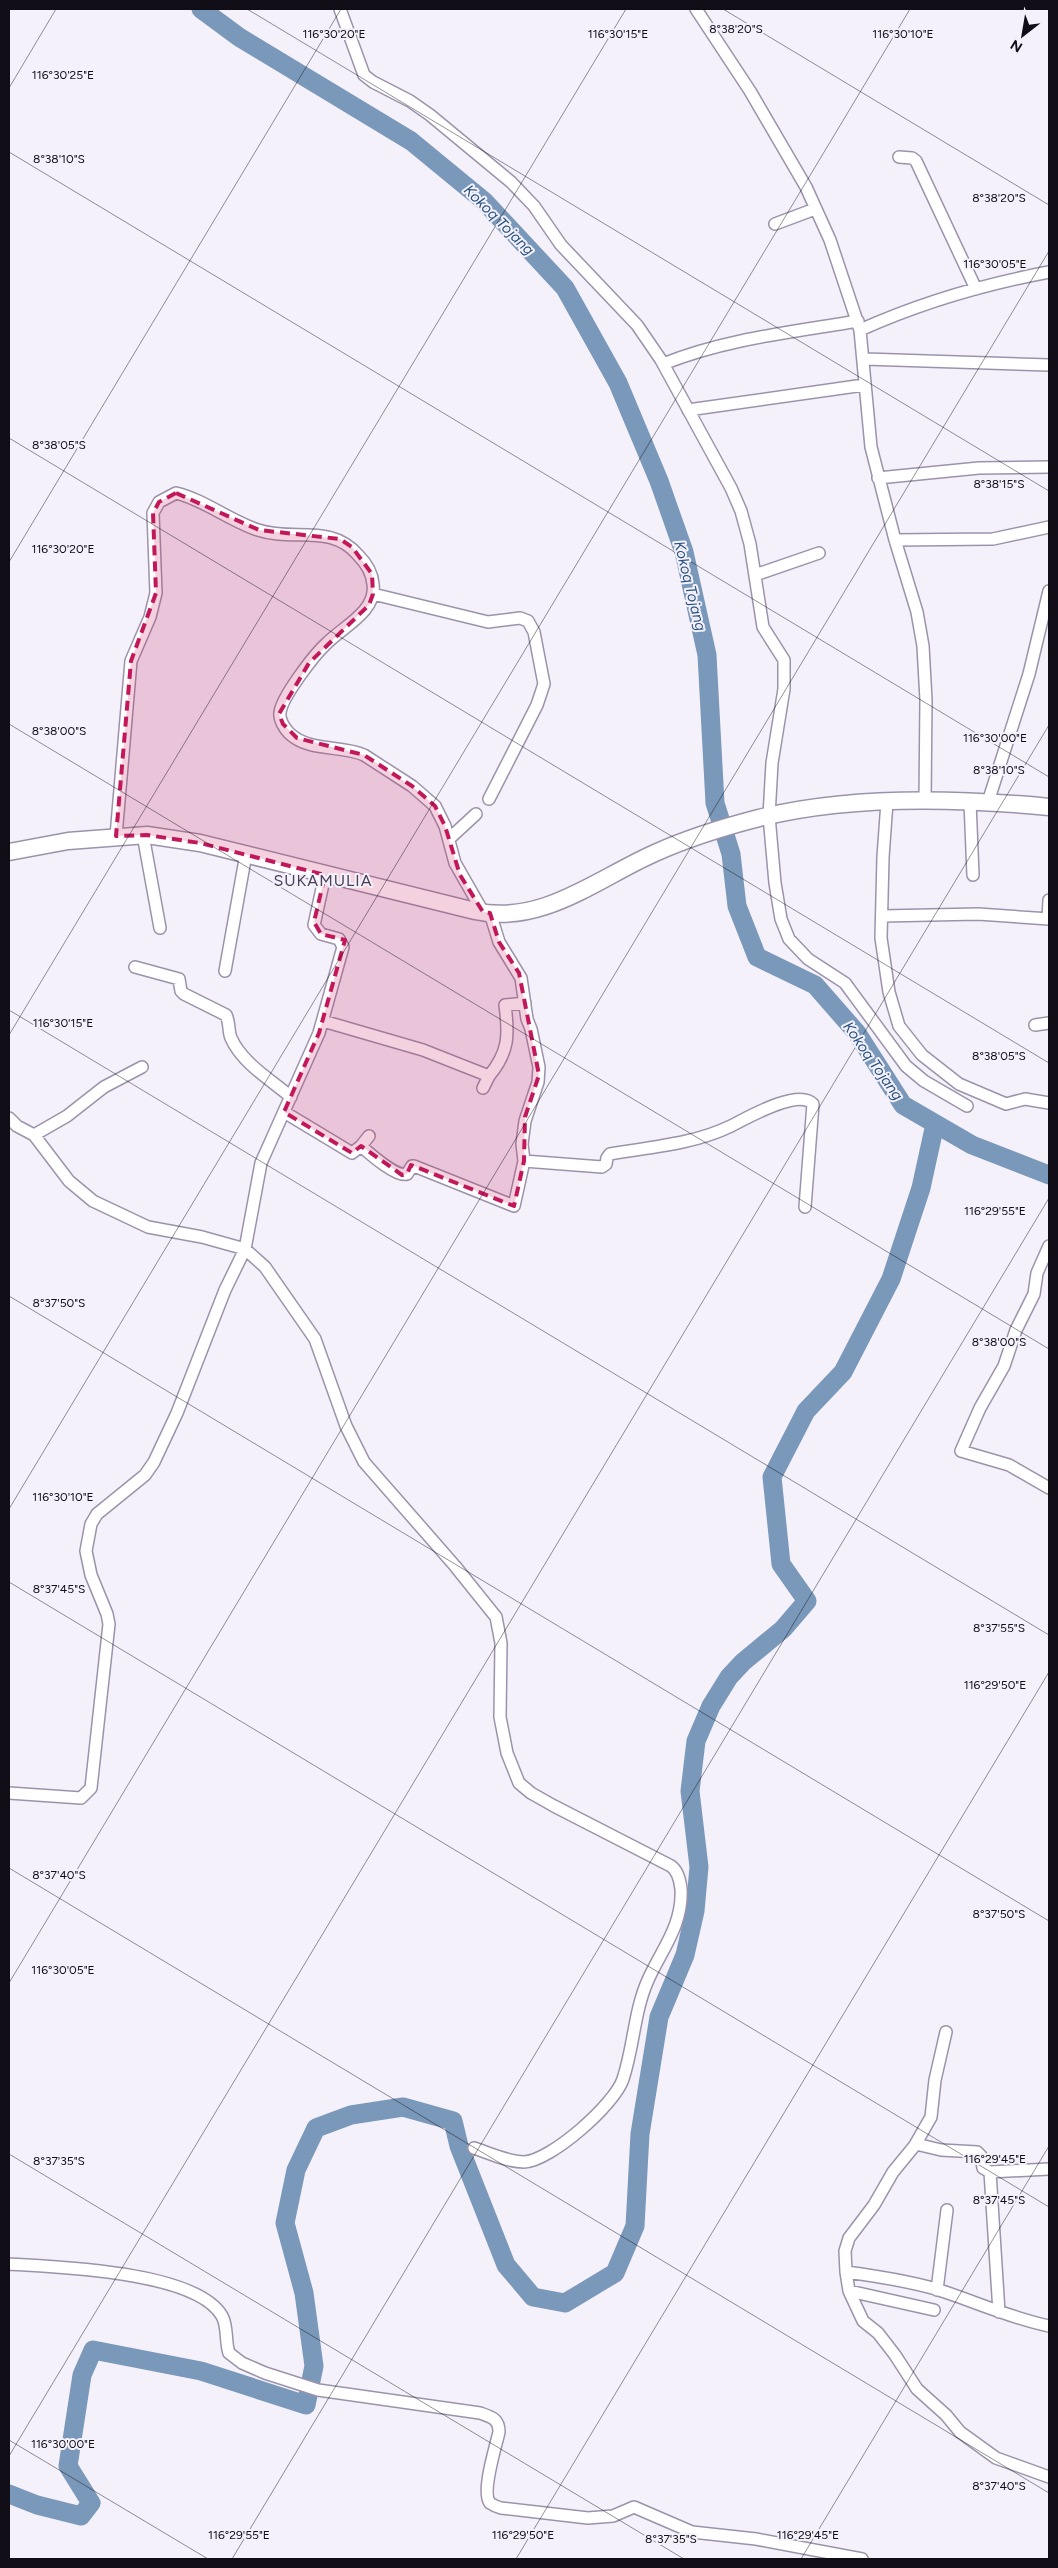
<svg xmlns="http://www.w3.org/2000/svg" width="1058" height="2568" viewBox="0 0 1058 2568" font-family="Figtree,sans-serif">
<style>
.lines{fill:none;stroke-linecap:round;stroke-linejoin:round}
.river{stroke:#7a98b9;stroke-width:19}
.street-casing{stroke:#9c93ab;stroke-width:14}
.secondary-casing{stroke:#9c93ab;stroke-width:19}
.street{stroke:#fff;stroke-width:11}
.secondary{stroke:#fff;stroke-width:16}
.marked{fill:#c2185b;fill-opacity:0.2;stroke:#c2185b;stroke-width:4;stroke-dasharray:10 6;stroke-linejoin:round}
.ticks{fill:none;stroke:#100d16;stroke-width:1;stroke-opacity:0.45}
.labels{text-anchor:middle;stroke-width:4;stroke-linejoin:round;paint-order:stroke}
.water-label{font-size:15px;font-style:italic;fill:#275280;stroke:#f4f1fb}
.quarter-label{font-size:16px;letter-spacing:1px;fill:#4a4157;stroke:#f4f1fb}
.ticks-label{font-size:12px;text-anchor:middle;fill:#100d16;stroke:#f4f1fb;stroke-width:4;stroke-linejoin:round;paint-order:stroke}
</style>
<rect width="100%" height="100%" fill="#f4f1fb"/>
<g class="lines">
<!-- river -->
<path class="river" d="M201,9L239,37L411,141L484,201L565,288L618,383L659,481L684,552L707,655L715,803L731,854L737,906L757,957L815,985L857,1033L903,1105L972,1145L1049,1175
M9,2494L37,2505L81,2516L91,2503L68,2466L82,2375L93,2350L201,2371L306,2405L314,2366L304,2293L285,2223L296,2170L316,2128L351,2115L403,2107L453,2121L459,2146L506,2265L533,2297L565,2303L615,2273L635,2226L640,2134L659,2017L685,1955L695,1911L699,1867L690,1791L696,1741L711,1706L729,1677L743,1662L783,1629L807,1601L781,1564L772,1477L806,1411L843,1372L891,1279L921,1188L935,1124"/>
<defs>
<path id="street" d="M340,9L364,75L373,82L410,101L430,115L511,182L534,206L561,245L637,325L661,360L731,488L741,511L750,544L763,627L784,660V689L772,763L769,816L775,883L781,919L789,939L808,959L845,983L906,1066L924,1081L967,1106
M696,9L750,91L806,187L830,240L860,330L871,447L895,540L917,612L923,646L926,700L925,801
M899,157L912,158L916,161L976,289
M775,224L815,209
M860,330C920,303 985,284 1049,272
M865,359L1049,365
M663,364C725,339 792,332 858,321
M688,410L864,385
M878,478L979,468L1049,467
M895,540L993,539L1049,527
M755,575L819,553
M373,594L488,622L520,618L528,621L534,632L544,684L537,705L489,799
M887,802L883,857L881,938L889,992L899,1026L922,1055L959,1084L1006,1104L1025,1099L1049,1103
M970,802L973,875
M988,802L1029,674L1049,591
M143,835L160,928
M116,836L131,661L150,617L156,593L153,513L159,502L176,493C205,500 230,521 258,530C293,542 331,523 358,555C366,563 372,572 373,584C377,612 342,627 326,644C314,655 281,698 280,713C279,719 284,728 289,733C308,752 342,745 364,755L412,786L435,806L445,826L455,863L483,912
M450,838L476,814
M490,913L499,942L521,978L527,1019L531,1029L539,1067L538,1082L525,1121L522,1144L524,1161
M882,916L978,914L1049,919
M1048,919L1049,900
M135,967L179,979L181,991L184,994L226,1015C230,1023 228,1031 231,1038C242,1063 271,1080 291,1097
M225,971L246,854
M323,1021L423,1050L489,1076L483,1088
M1035,1025L1049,1023
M489,1076C509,1052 509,1035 505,1005L525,1003
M284,1112L352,1153L361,1146
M9,1118L17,1126L34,1135L69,1181L93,1201L148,1227L202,1237L245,1249L265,1267L315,1339L346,1426L364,1462L455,1566L496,1617L501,1643L500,1717L507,1753L519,1783L531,1793L554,1806L671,1866C678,1871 680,1880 681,1889C683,1925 662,1949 648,1980C634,2011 634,2046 623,2079C615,2104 551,2161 524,2162C508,2162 489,2153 474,2148
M34,1135L67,1116L104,1087L142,1067
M369,1136L361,1146C369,1153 397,1178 407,1174L412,1166H414L514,1206L524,1161L602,1167L606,1164L607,1158L610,1154C651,1147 694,1144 731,1126C747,1118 798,1088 813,1104L805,1207
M1049,1246L1037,1273L1034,1294L1016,1330L1004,1366L980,1408L961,1451L1009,1465L1049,1488
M9,1793L81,1798L91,1788L109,1624L107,1614L91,1575L86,1551L91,1524L97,1514L145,1475L154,1462L177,1413L225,1290L245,1249L261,1163L319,1033L343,947L339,939L321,934L314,925L325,875
M915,2145L931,2117L935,2080L946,2032
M1049,2169L990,2172L983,2168L981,2156L977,2152L941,2150L916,2144L893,2172L874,2205L849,2238L845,2251L846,2272C877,2276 907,2281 936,2289C974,2301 1010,2318 1049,2326
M990,2172L999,2312
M9,2264C57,2267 196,2271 222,2316C228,2326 225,2342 229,2353L242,2363L265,2373L318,2390L480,2413C492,2417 499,2419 499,2432C496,2446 481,2492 490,2503C493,2505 497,2507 501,2508L588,2518L613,2516L634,2507L692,2532L756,2539L862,2559
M846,2272L849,2291L863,2321L878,2333L895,2355L917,2389L946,2415L960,2432L996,2458L1049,2477
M937,2290L947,2210
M849,2291L934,2310"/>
<path id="secondary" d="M9,852L68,841L147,835L200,843L475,911C542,926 598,878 655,853C688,838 724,827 759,818C850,795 957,798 1049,807"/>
</defs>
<!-- street casing -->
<use href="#street" class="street-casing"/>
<!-- secondary casing -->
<use href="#secondary" class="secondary-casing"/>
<!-- street -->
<use href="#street" class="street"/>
<!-- secondary -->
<use href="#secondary" class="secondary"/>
</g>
<!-- marked area -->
<path class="marked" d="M176,493L259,530L340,539L352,547L372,574L373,594L369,605L309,663L279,714L283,724L297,738L364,755L412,786L435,806L445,826L460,875L483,912L490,913L499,942L519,973L539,1075L525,1117L524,1161L514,1206L411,1165L407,1174L402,1175L361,1146L352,1153L284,1112L319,1033L345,940L321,934L314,922L325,875L200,843L147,835L116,836L131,661L156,593L153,513L159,502Z"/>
<!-- ticks -->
<path class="ticks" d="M247,9L1049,491M723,9L1049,205M9,88L56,9M9,152L1049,777M9,438L1049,1063M9,562L341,9M9,724L1049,1349M9,1010L1049,1635M9,1035L626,9M9,1296L1049,1921M9,1509L910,9M9,1582L1049,2207M9,1868L1049,2493M9,1983L1049,251M9,2154L684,2559M9,2440L208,2559M9,2456L1049,725M232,2559L1049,1198M516,2559L1049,1672M801,2559L1049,2146"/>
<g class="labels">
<!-- water labels -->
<g class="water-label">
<text transform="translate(499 220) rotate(45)" y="5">Kokoq Tojang</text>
<text transform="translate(690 586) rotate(76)" y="5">Kokoq Tojang</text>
<text transform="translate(873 1061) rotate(55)" y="5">Kokoq Tojang</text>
</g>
<!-- quarter labels -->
<g class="quarter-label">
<text x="323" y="886">SUKAMULIA</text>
</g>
</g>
<g class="ticks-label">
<text x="736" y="33">8°38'20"S</text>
<text x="334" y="38">116°30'20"E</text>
<text x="618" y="38">116°30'15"E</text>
<text x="903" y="38">116°30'10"E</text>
<text x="63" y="79">116°30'25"E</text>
<text x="59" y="163">8°38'10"S</text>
<text x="999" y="202">8°38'20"S</text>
<text x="995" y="268">116°30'05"E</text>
<text x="59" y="449">8°38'05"S</text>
<text x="999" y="488">8°38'15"S</text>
<text x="63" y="553">116°30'20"E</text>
<text x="59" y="735">8°38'00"S</text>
<text x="995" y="742">116°30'00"E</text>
<text x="999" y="774">8°38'10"S</text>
<text x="63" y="1027">116°30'15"E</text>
<text x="999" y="1060">8°38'05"S</text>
<text x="995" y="1215">116°29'55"E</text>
<text x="59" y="1307">8°37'50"S</text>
<text x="999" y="1346">8°38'00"S</text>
<text x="63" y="1501">116°30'10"E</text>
<text x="59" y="1593">8°37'45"S</text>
<text x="999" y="1632">8°37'55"S</text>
<text x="995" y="1689">116°29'50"E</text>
<text x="59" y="1879">8°37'40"S</text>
<text x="999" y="1918">8°37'50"S</text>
<text x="63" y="1974">116°30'05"E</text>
<text x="995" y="2163">116°29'45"E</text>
<text x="59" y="2165">8°37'35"S</text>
<text x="999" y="2204">8°37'45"S</text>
<text x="63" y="2448">116°30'00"E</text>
<text x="999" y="2490">8°37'40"S</text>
<text x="239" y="2539">116°29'55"E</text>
<text x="523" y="2539">116°29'50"E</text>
<text x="808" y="2539">116°29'45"E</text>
<text x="671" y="2543">8°37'35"S</text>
</g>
<!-- border -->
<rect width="1058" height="2568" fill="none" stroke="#100d16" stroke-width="20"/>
<!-- north arrow -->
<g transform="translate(1023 35) rotate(211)" stroke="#f4f1fb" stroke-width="4" paint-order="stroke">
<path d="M0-4L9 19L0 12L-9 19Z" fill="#100d16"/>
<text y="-8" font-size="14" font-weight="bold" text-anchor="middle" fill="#100d16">N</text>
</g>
</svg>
